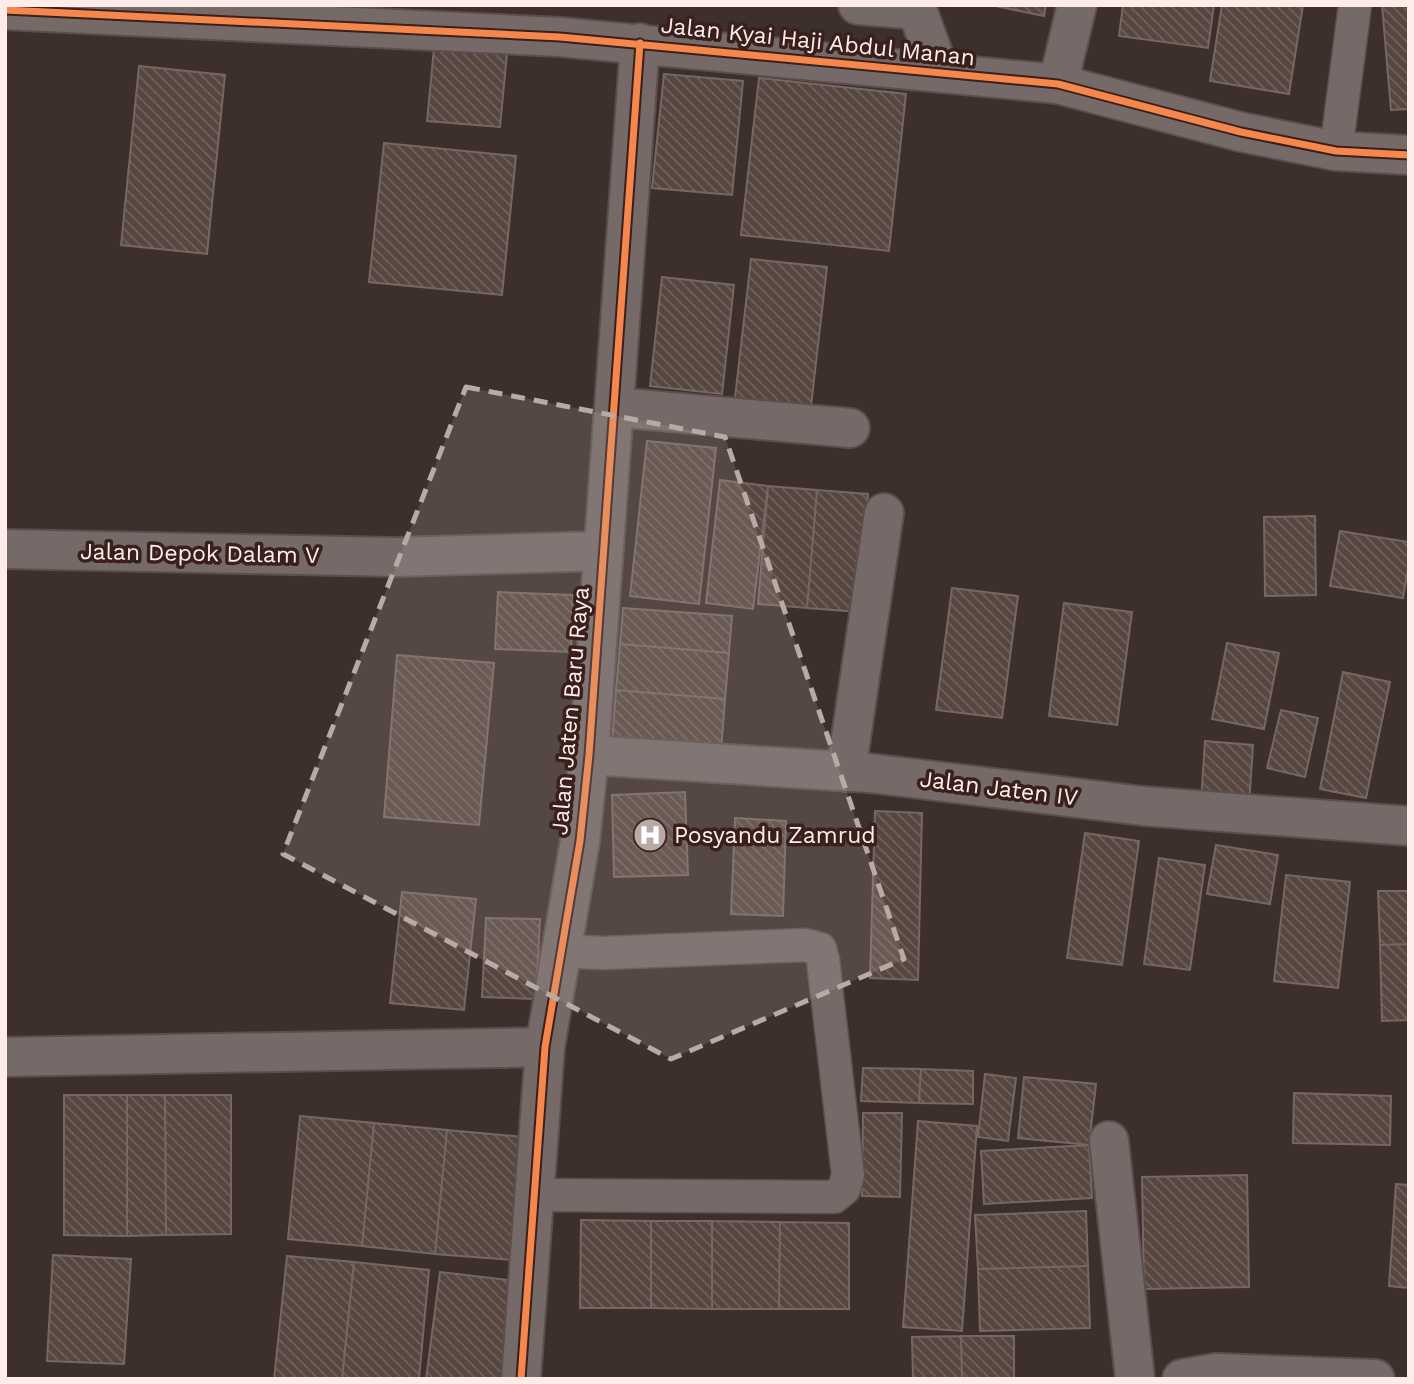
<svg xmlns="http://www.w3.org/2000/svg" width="1414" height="1384" viewBox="0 0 1414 1384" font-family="'Work Sans',sans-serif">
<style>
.building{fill:url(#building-back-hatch);stroke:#746864;stroke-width:2}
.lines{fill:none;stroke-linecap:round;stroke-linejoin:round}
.service-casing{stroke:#5c4e4c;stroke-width:35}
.minor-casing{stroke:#5c4e4c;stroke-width:42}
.service{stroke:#756a68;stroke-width:32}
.minor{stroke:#756a68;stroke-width:38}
.cycleway-casing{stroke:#39201d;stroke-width:11}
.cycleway{stroke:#f5874c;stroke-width:7}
.marked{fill:#baaaa7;fill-opacity:0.2;stroke:#baaaa7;stroke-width:5;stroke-dasharray:14 9;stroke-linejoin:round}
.labels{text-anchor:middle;stroke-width:7;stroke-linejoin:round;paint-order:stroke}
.street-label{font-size:23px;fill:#feece9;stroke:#39201d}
.poi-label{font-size:23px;fill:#feece9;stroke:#39201d;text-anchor:start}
</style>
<defs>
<pattern id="building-back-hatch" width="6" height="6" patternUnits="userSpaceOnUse" patternTransform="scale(1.75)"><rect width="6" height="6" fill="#57463f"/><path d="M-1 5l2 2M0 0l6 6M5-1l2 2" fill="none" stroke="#70615b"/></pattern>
</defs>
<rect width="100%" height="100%" fill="#3d2f2c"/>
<!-- building -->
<path class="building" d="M991,5H1046L1044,16Z
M1123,5H1214L1208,48L1119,36Z
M1222,5H1303L1289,94L1210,81Z
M1382,5H1409V109L1391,110Z
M434,48L507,54L500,127L427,121Z
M139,66L225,75L207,254L121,245Z
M664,74L743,81L732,195L652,188Z
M759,78L906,94L889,251L741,235Z
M384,143L516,156L502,295L369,282Z
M751,259L827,267L810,415L734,406Z
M662,277L734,285L722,394L650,386Z
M647,441L716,448L699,604L630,596Z
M720,480L768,486L753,609L706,603Z
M768,486L817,490L807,608L758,604Z
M817,490L868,494L859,612L807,608Z
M1315,516L1316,595L1265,596L1264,517Z
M1340,531L1409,542V563L1403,598L1330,586Z
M952,588L1018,596L1002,718L936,710Z
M498,592L573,595L571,652L495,649Z
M1064,603L1132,612L1117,725L1049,716Z
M623,608L732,616L729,653L620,644Z
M1227,643L1279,653L1264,729L1212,719Z
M620,644L729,653L725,699L616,690Z
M397,655L494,663L479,825L384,817Z
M1343,672L1390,682L1366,798L1320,789Z
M616,690L725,699L721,752L612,743Z
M1281,710L1318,718L1305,777L1267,768Z
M1205,741L1253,745L1249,805L1201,802Z
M685,792L688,875L614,877L612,795Z
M875,811L922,813L918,980L870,978Z
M735,818L786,821L783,916L731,914Z
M1085,833L1139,841L1122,965L1067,958Z
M1216,845L1278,855L1270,904L1207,894Z
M1159,858L1205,865L1190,970L1144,964Z
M1286,875L1350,882L1338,988L1274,981Z
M1378,891H1409V944L1380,945Z
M402,892L476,899L464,1010L390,1003Z
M486,918L540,919L536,999L482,997Z
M1409,944V1020L1382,1021L1380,945Z
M863,1068L921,1069L919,1103L861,1101Z
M921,1069L973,1071V1104L919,1103Z
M985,1074L1016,1078L1008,1141L978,1137Z
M1024,1077L1096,1084L1089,1145L1018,1138Z
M1294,1093L1391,1096L1390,1145L1293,1143Z
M64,1095H127V1236L64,1235Z
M127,1095H165L166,1235L127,1236Z
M165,1095H231V1234L166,1235Z
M863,1113H902L900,1197L862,1196Z
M300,1116L374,1123L362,1246L288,1239Z
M918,1121L977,1126L962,1331L903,1327Z
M374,1123L447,1130L435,1254L362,1246Z
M447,1130L524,1137L512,1260L435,1254Z
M1089,1145L1092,1198L984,1204L981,1151Z
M1247,1175L1249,1287L1144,1289L1142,1177Z
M1396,1184L1409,1185V1288L1389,1286Z
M1086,1211L1088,1266L978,1269L975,1215Z
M581,1220L651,1221V1308H580Z
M651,1221H712V1309L651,1308Z
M712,1221L780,1222L779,1309H712Z
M780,1222L849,1223V1309H779Z
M53,1255L131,1259L124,1364L47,1361Z
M287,1256L354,1262L342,1379H274Z
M354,1262L429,1270L419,1379H342Z
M1088,1266L1090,1328L980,1331L978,1269Z
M440,1272L517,1281L505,1379H426Z
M961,1336H1014V1379H962Z
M961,1336L962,1379H913L912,1337Z"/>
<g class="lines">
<defs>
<path id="service" d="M1336,151L1355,5
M536,1195L834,1197L844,1189L848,1175L823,960L820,949L805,945L603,953L562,951"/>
<path id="minor" d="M858,5L908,9L919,15L940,73
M5,10L560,37L1058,84L1241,132L1336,151L1409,155
M1058,84L1077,5
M615,407L850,428
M5,549L394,557L603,551
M589,755L869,773L1143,806L1409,826
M846,772L884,513
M5,1057L545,1047
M1109,1141L1135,1379
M521,1379L545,1047L580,841L589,755L640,43
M1182,1379L1216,1373L1375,1379"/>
</defs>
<!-- service casing -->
<use href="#service" class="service-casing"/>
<!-- minor casing -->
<use href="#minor" class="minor-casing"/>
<!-- service -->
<use href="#service" class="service"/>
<!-- minor -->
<use href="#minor" class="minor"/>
<defs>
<path id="cycleway" d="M5,10L560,37L1058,84L1241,132L1336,151L1409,155
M521,1379L545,1047L580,841L589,755L640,43"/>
</defs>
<!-- cycleway casing -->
<use href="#cycleway" class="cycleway-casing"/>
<!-- cycleway -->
<use href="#cycleway" class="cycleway"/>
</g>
<!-- marked area -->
<path class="marked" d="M466,387L725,437L904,959L671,1059L283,854Z"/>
<!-- icons -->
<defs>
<symbol id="hospital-disc" viewBox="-11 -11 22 22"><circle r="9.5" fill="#baaaa7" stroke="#39201d"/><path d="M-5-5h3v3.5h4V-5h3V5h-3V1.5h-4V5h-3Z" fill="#fff"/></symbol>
</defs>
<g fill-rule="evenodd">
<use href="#hospital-disc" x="631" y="816" width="38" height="38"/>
</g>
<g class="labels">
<!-- street labels -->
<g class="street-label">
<text transform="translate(818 41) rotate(6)" y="8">Jalan Kyai Haji Abdul Manan</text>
<text transform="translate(200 553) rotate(1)" y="8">Jalan Depok Dalam V</text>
<text transform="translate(570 711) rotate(-85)" y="8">Jalan Jaten Baru Raya</text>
<text transform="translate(999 788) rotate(7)" y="8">Jalan Jaten IV</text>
</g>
<!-- poi labels -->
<g class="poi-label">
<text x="674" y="843">Posyandu Zamrud</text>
</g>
</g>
<!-- border -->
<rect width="1414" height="1384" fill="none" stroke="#feece9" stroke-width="14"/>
</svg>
